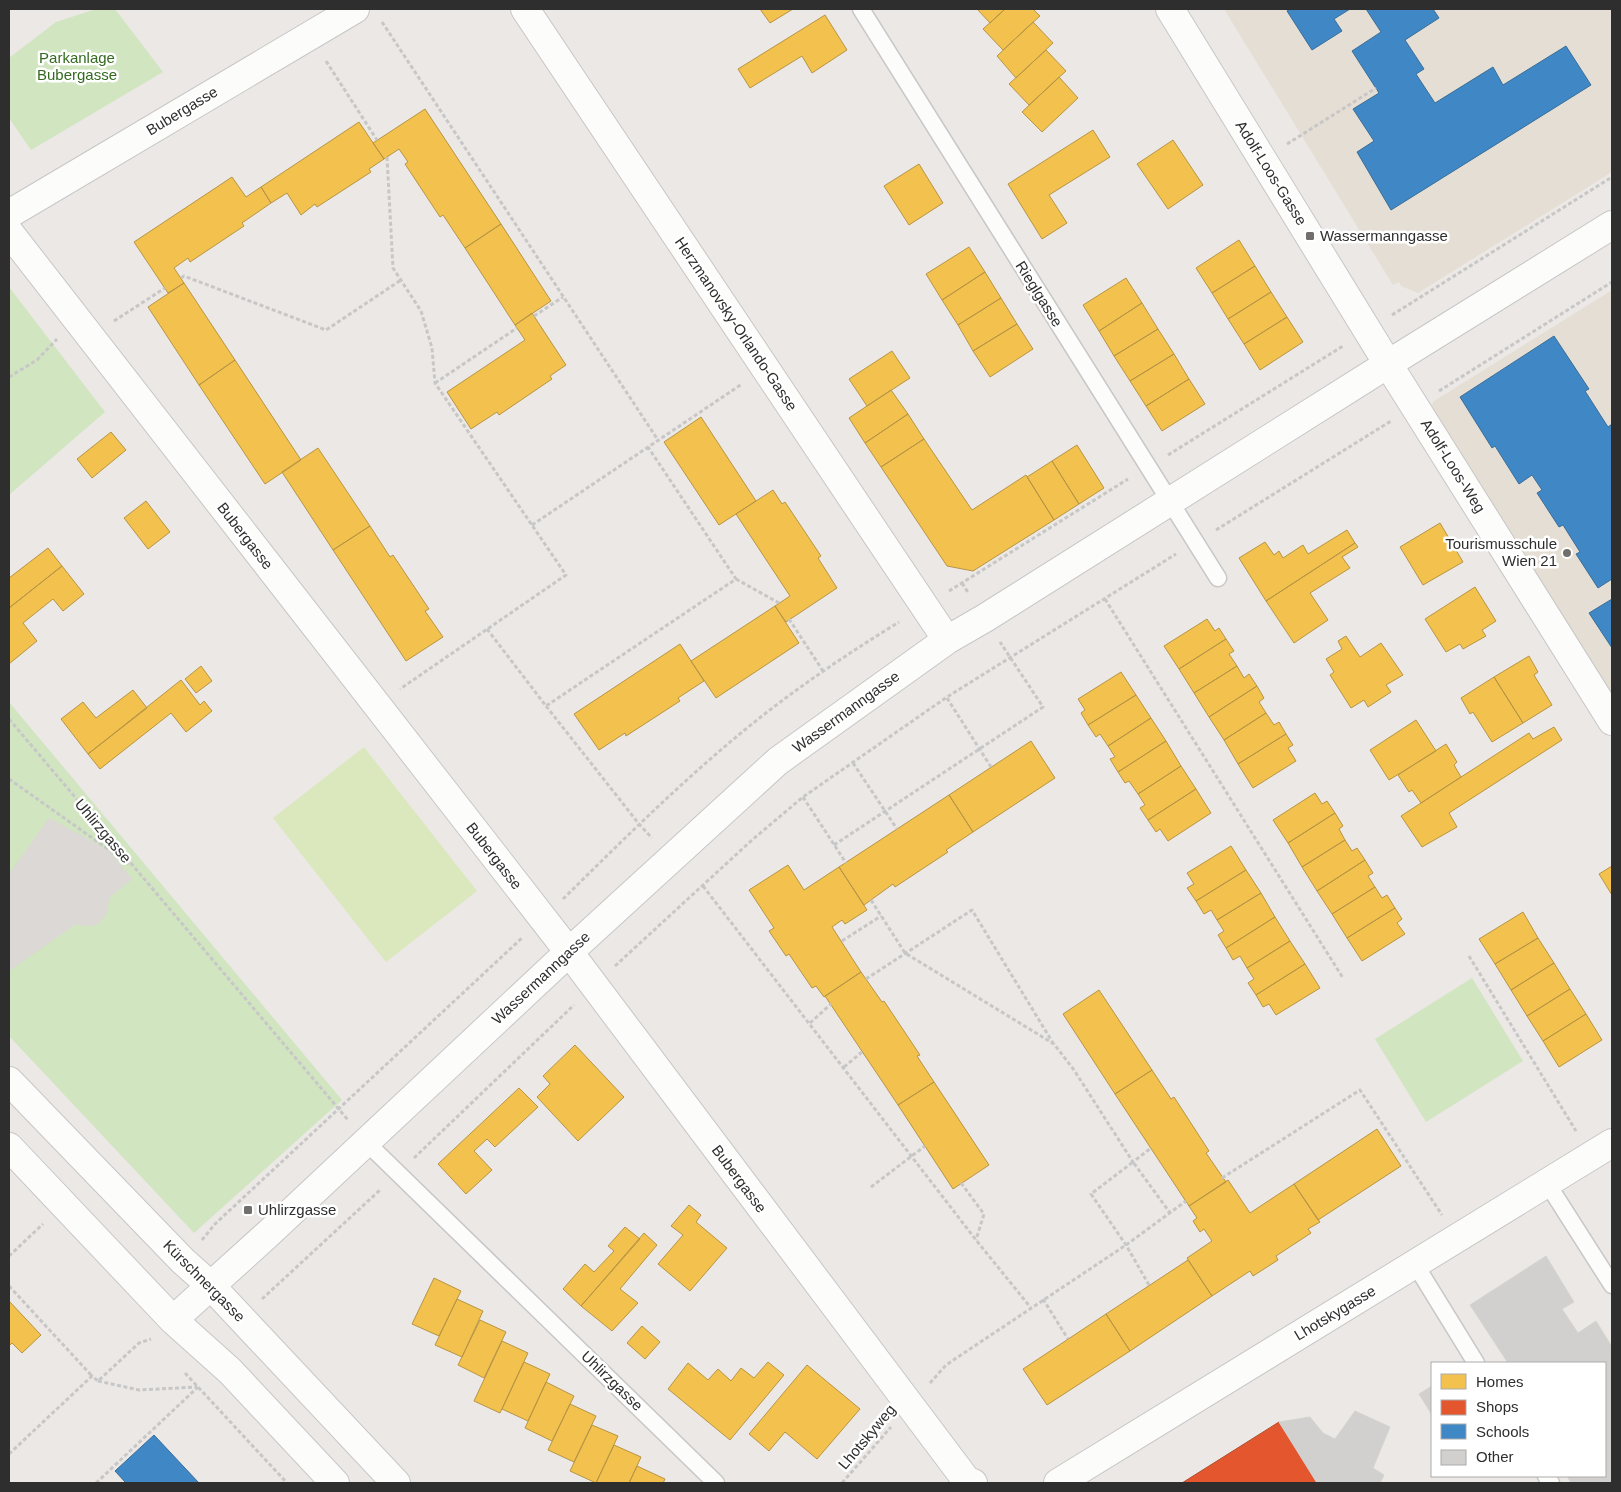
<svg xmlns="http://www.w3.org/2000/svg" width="1621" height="1492" viewBox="0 0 1621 1492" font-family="Helvetica,sans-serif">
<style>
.education{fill:#e5ded4}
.green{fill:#d1e5c0}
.pitch{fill:#dbe8be}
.plaza{fill:#dbd8d5}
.homes{fill:#f2c14e;stroke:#b79544}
.shops{fill:#e4572e;stroke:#ad4b2e}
.schools{fill:#3f88c5;stroke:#3a6d98}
.building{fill:#d2d0ce;stroke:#d6d4d1}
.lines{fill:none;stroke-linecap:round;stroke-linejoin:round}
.service-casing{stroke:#c8c6c7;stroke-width:19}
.minor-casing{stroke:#c8c6c7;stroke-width:30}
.path{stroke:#c8c7c7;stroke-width:3;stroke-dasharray:4 2.5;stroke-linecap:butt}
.service{stroke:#fcfcfb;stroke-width:16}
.minor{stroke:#fcfcfb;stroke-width:28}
.poi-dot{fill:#706f6e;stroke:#fff;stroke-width:2}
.labels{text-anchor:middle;stroke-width:5;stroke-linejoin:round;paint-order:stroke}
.park-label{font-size:15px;fill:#346a1f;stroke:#fff}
.street-label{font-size:15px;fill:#2e2e2e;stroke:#fff}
.poi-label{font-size:15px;fill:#2e2e2e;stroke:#fff;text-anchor:start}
</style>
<rect width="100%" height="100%" fill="#ebe8e5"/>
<!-- education -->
<path class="education" d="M1224,9H1612V172L1418,293L1401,286L1399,282L1393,285Z
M1612,290V698L1430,408L1434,401Z"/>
<!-- green -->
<path class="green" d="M96,9H115L163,72L31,150L9,118V58L56,22Z
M9,287L105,412L9,495Z
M9,702L342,1100L194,1233L9,1036Z
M1472,978L1523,1061L1426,1122L1375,1039Z"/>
<!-- pitch -->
<path class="pitch" d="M364,747L477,891L386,962L273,818Z"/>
<!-- plaza -->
<path class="plaza" d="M49,818L109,850L132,879L109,898L108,910L104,918L96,925L84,926L76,924L9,971V874Z"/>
<!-- homes -->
<path class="homes" d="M760,9H793L770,23Z
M977,9H1005L990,23Z
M1005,9H1033L1040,16L1003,50L983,29Z
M825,15L847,50L812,73L802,56L750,88L738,69Z
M1033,22L1053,43L1016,78L997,56Z
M1046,50L1066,71L1029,105L1009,84Z
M1059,77L1078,98L1042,132L1022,112Z
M425,109L501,224L465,248L443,215L440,217L405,164L408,162L399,149L384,159L373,143Z
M359,122L384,159L369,169L371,172L317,207L315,204L301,215L287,193L271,203L261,187Z
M1093,130L1110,157L1049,195L1067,223L1042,239L1008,184Z
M1173,140L1203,185L1168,209L1137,164Z
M919,164L943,203L909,225L884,186Z
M232,177L246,197L261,187L271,203L242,223L244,226L190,262L188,258L174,268L184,283L168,293L134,242Z
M501,224L551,301L515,325L465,248Z
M1239,240L1255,266L1212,293L1196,268Z
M969,247L985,272L942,300L926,274Z
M1255,266L1271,292L1228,319L1212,293Z
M985,272L1001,298L958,325L942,300Z
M1126,278L1142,303L1099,331L1083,305Z
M184,283L235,360L199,385L148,307Z
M1271,292L1287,317L1244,344L1228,319Z
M1001,298L1017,324L973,351L958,325Z
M1142,303L1158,329L1114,356L1099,331Z
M532,313L566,365L550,376L552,379L499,415L497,412L471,429L447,392L525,340L515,325Z
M1287,317L1303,342L1260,370L1244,344Z
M1017,324L1033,349L990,377L973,351Z
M1158,329L1174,354L1130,381L1114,356Z
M892,351L910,378L867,406L849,379Z
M1174,354L1189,379L1146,406L1130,381Z
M235,360L301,460L265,484L199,385Z
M1189,379L1205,404L1162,431L1146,406Z
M891,390L908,414L865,443L849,418Z
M908,414L924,439L881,467L865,443Z
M701,417L756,501L719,525L664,442Z
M111,432L126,450L92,478L77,459Z
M924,439L972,510L1026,475L1054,520L973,571L947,566L881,467Z
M1077,445L1104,488L1079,504L1052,461Z
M318,448L370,526L333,550L282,472Z
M1052,461L1079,504L1054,520L1027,477Z
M773,490L782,504L785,502L821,556L818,558L837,588L786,622L775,606L790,596L736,514Z
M146,501L170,532L148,549L124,518Z
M1440,523L1463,562L1423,585L1400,547Z
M370,526L390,557L393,555L429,609L425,611L443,637L406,661L333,550Z
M1347,530L1355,543L1266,601L1239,558L1265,542L1274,555L1279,551L1283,558L1303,545L1308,554Z
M1355,543L1358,547L1342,557L1350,568L1310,593L1328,620L1294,643L1266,601Z
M48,548L62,566L9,608V578Z
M62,566L84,594L63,611L53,599L23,623L37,641L9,664V608Z
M1475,587L1496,621L1482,630L1486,636L1463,649L1460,644L1446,652L1425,619Z
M775,606L799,643L716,698L691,661Z
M1207,619L1215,631L1219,628L1226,639L1179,669L1164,646Z
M1346,636L1360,657L1381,643L1403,675L1386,685L1391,692L1368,707L1364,700L1351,708L1330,675L1334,672L1326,659L1342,649L1338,641Z
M1226,639L1234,651L1229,654L1237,666L1194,693L1179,669Z
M680,644L704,681L678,698L680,701L626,736L625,733L599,750L574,714Z
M1529,656L1538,672L1534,675L1552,705L1523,723L1494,677Z
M201,666L212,681L196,693L185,679Z
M1237,666L1244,678L1249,674L1257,686L1209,717L1194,693Z
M1121,672L1136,695L1088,725L1081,713L1085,710L1078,699Z
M1494,677L1523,723L1492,742L1473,712L1470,714L1461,698Z
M181,680L200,705L204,701L212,711L186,732L171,713L100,769L88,754Z
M1257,686L1264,698L1259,702L1266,713L1224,740L1209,717Z
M133,690L147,708L88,754L61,719L83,702L96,718Z
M1136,695L1151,718L1108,746L1100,734L1096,737L1088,725Z
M1266,713L1274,725L1279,722L1286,734L1238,764L1224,740Z
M1151,718L1166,741L1118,772L1110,759L1115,757L1108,746Z
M1416,720L1436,751L1389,780L1370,750Z
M1554,727L1562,740L1449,813L1457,827L1422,847L1401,816L1529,733L1533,739Z
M1286,734L1293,745L1288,748L1296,761L1253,788L1238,764Z
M1031,741L1055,778L973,832L949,795Z
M1166,741L1181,766L1138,794L1129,781L1125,783L1118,772Z
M1446,744L1457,762L1454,765L1461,777L1421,803L1412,790L1409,792L1398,775Z
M1181,766L1196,789L1148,820L1140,808L1145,805L1138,794Z
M1196,789L1211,813L1168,841L1160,829L1156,832L1148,820Z
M1315,793L1322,804L1327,801L1335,813L1288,843L1273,820Z
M949,795L973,832L946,850L948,852L895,887L893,884L864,905L839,867Z
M1335,813L1343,826L1339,829L1345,840L1302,867L1288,843Z
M1345,840L1352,851L1357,848L1365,860L1317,891L1302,867Z
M1231,846L1246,870L1196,901L1187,888L1194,884L1187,873Z
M1365,860L1373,873L1368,876L1375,887L1332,914L1317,891Z
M788,865L804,890L839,867L867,910L845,924L842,920L832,927L861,972L824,997L816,986L812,988L789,954L786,956L769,931L774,928L749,890Z
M1612,866V895L1599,874Z
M1246,870L1261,893L1217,920L1211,910L1204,914L1196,901Z
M1375,887L1382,898L1387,895L1395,908L1347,938L1332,914Z
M1261,893L1275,917L1226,948L1218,935L1224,931L1217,920Z
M1395,908L1402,919L1397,923L1405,934L1362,961L1347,938Z
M1523,912L1538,938L1495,964L1479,939Z
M1275,917L1290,941L1247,968L1240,956L1233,960L1226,948Z
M1538,938L1554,963L1511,990L1495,964Z
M1290,941L1305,964L1256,995L1248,983L1254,979L1247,968Z
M1554,963L1570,989L1527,1016L1511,990Z
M1305,964L1320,988L1276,1015L1269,1004L1263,1007L1256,995Z
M861,972L882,1002L884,1001L920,1055L917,1056L934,1082L898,1105L825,996Z
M1570,989L1586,1014L1543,1041L1527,1016Z
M1099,990L1152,1070L1115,1094L1063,1014Z
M1586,1014L1602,1040L1559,1067L1543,1041Z
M575,1045L624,1097L578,1141L537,1097L550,1084L543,1076Z
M1152,1070L1171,1099L1174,1097L1209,1151L1206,1153L1226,1182L1189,1206L1115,1094Z
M934,1082L989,1165L953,1189L898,1105Z
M519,1088L538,1107L495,1147L487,1139L474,1151L492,1170L466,1194L438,1164Z
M1377,1129L1401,1166L1318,1220L1294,1184Z
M1228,1180L1250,1213L1294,1184L1320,1222L1308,1229L1311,1233L1276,1256L1278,1260L1253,1276L1250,1271L1212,1296L1187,1258L1212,1241L1204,1229L1200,1232L1193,1221L1197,1218L1189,1206Z
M689,1205L701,1215L696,1222L727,1248L690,1291L658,1264L683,1235L671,1226Z
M625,1227L640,1239L581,1306L563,1289L585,1264L594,1272L614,1251L608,1246Z
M644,1233L657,1245L620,1289L638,1303L612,1331L581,1306Z
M1188,1260L1212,1296L1130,1351L1106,1314Z
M434,1278L461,1291L439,1336L412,1324Z
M457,1299L483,1311L462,1357L435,1345Z
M9,1301L41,1335L22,1353L12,1343L9,1346Z
M1106,1314L1130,1351L1047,1405L1023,1369Z
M480,1320L506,1332L484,1378L458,1365Z
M642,1326L660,1342L645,1359L627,1343Z
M502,1341L528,1353L500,1413L474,1401Z
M524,1362L550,1374L528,1421L502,1409Z
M768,1362L784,1375L730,1440L668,1389L688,1363L708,1380L718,1369L731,1381L741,1368L754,1378Z
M807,1365L860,1409L817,1459L785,1432L769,1451L749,1434Z
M546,1382L574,1396L552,1441L525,1428Z
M570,1404L596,1416L574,1462L548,1450Z
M592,1425L618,1436L596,1483L570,1471Z
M614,1445L641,1457L637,1466L629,1483H596Z
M637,1466L665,1479L663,1483H629Z"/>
<!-- shops -->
<path class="shops" d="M1279,1422L1317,1483H1182Z"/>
<!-- schools -->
<path class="schools" d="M1290,9H1350L1334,19L1342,31L1312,50L1287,11Z
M1366,9H1433L1439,18L1405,40L1424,69L1416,74L1435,103L1493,67L1503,85L1566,46L1591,85L1391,210L1357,152L1374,141L1353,109L1379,93L1352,51L1381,32Z
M1554,336L1589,389L1585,391L1608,427L1612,424V579L1598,588L1576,554L1580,552L1563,525L1559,527L1537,493L1542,490L1532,475L1519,484L1495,446L1492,448L1460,397Z
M1612,599V648L1589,613Z
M154,1435L199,1483H126L115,1471Z"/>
<!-- building -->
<path class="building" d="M1546,1256L1574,1302L1562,1309L1578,1333L1596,1321L1612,1347V1483H1571L1567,1476H1605V1363H1508L1470,1305Z
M1432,1386V1415L1419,1394Z
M1355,1411L1390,1427L1373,1468L1384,1475L1380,1483H1317L1279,1422L1310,1417L1323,1433L1335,1439Z"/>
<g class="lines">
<defs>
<path id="service" d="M861,9L1218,578
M366,1142L716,1483
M1547,1183L1612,1285
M1415,1264L1476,1363
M1546,1476L1551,1483"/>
<path id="minor" d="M525,9L947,640
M1170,9L1388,364L1612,721
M9,214L355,9
M9,232L569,952L967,1481L973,1483
M9,1081L183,1261L210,1285L396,1483
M9,1147L173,1320L230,1371L335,1483
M173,1320L269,1233L569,952L778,761L947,640L985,618L1388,364L1612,225
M1058,1483L1612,1143"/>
</defs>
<!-- service casing -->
<use href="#service" class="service-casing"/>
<!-- minor casing -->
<use href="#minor" class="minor-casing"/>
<!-- path -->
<path class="path" d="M382,22L658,440
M326,61L377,140
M1287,144L1376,88
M387,157L393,268L421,311L432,348L435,383L566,575L400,689
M181,278L184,276L326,330L401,280
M1392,315L1612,177
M534,316L563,297
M114,321L165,288
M9,377L37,360L57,339
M435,383L517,328
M1439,391L1612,282
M1168,455L1343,346
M532,525L742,384
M1216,530L1391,421
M736,579L779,603
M962,583L969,594
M949,591L1128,479
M1105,599L1343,978
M789,619L823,671
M487,629L546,706L736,579L648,447
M947,698L991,767
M546,706L639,824L652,838
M9,719L348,1120
M853,763L897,829
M9,779L129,864
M803,797L846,863
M834,845L1043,707L1000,642
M703,886L976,1240L1031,1308
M563,899C638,825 713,750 798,689C831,665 865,643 899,622
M871,900L905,953L1054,1044L1074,1070L1133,1162L1151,1148
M842,941L881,916
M1469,956L1576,1131
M615,966L752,840L803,797L947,697L1176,554
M866,979L972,910L1053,1043
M810,1023L831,1004
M844,1067L862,1052
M414,1158L574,1005
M1222,1178L1360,1090L1442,1215
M961,1183L984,1214L976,1240
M871,1187L925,1146
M202,1240L215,1224L523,937
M9,1256L43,1224
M1149,1285L1126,1245L1091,1194L1133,1162L1170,1213
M9,1286L92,1376
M262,1299L380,1190
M1043,1299L1068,1339
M185,1373L287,1483
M98,1381L139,1390L197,1387
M930,1383L946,1365L1126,1245L1186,1201
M9,1454L92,1376L98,1381L139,1343L151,1339
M96,1483L198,1387
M842,1483L891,1427"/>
<!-- service -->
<use href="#service" class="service"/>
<!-- minor -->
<use href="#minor" class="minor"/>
</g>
<!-- markers -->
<g class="poi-dot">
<rect x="1305" y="231" width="10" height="10" rx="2.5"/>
<circle cx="1567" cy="553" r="5"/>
<rect x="243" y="1205" width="10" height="10" rx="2.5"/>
</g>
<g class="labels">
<!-- park labels -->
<g class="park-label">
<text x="77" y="63">Parkanlage<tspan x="77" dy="17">Bubergasse</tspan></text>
</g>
<!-- street labels -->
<g class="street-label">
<text transform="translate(182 111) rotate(-31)" y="5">Bubergasse</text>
<text transform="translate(1271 173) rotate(58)" y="5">Adolf-Loos-Gasse</text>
<text transform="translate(1039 294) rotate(58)" y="5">Rieglgasse</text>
<text transform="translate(736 324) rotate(56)" y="5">Herzmanovsky-Orlando-Gasse</text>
<text transform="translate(1453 466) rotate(58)" y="5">Adolf-Loos-Weg</text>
<text transform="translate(245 536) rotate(52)" y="5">Bubergasse</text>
<text transform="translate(846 712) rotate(-36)" y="5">Wassermanngasse</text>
<text transform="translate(103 831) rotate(50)" y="5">Uhlirzgasse</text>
<text transform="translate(494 856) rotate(52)" y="5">Bubergasse</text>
<text transform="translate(541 978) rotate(-43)" y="5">Wassermanngasse</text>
<text transform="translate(739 1179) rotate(53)" y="5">Bubergasse</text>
<text transform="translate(204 1281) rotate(45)" y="5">Kürschnergasse</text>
<text transform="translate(1335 1313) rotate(-31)" y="5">Lhotskygasse</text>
<text transform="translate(612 1381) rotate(44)" y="5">Uhlirzgasse</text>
<text transform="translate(867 1437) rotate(-50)" y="5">Lhotskyweg</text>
</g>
<!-- poi labels -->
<g class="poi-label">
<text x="1320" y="241">Wassermanngasse</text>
<text x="1557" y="549" text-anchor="end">Tourismusschule<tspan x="1557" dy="17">Wien 21</tspan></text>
<text x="258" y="1215">Uhlirzgasse</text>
</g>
</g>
<!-- border -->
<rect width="1621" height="1492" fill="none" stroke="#2e2e2e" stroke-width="20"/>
<!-- legend -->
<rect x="1431" y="1362" width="175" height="115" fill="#ffffff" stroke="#ababab"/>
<rect x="1441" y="1374" width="25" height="15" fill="#f2c14e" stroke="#ababab"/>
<text x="1476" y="1387" font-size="15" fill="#2e2e2e">Homes</text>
<rect x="1441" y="1400" width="25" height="15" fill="#e4572e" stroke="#ababab"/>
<text x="1476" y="1412" font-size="15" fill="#2e2e2e">Shops</text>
<rect x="1441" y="1424" width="25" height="15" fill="#3f88c5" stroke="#ababab"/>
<text x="1476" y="1437" font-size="15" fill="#2e2e2e">Schools</text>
<rect x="1441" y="1450" width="25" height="15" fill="#d2d0ce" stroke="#ababab"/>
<text x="1476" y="1462" font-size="15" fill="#2e2e2e">Other</text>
</svg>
